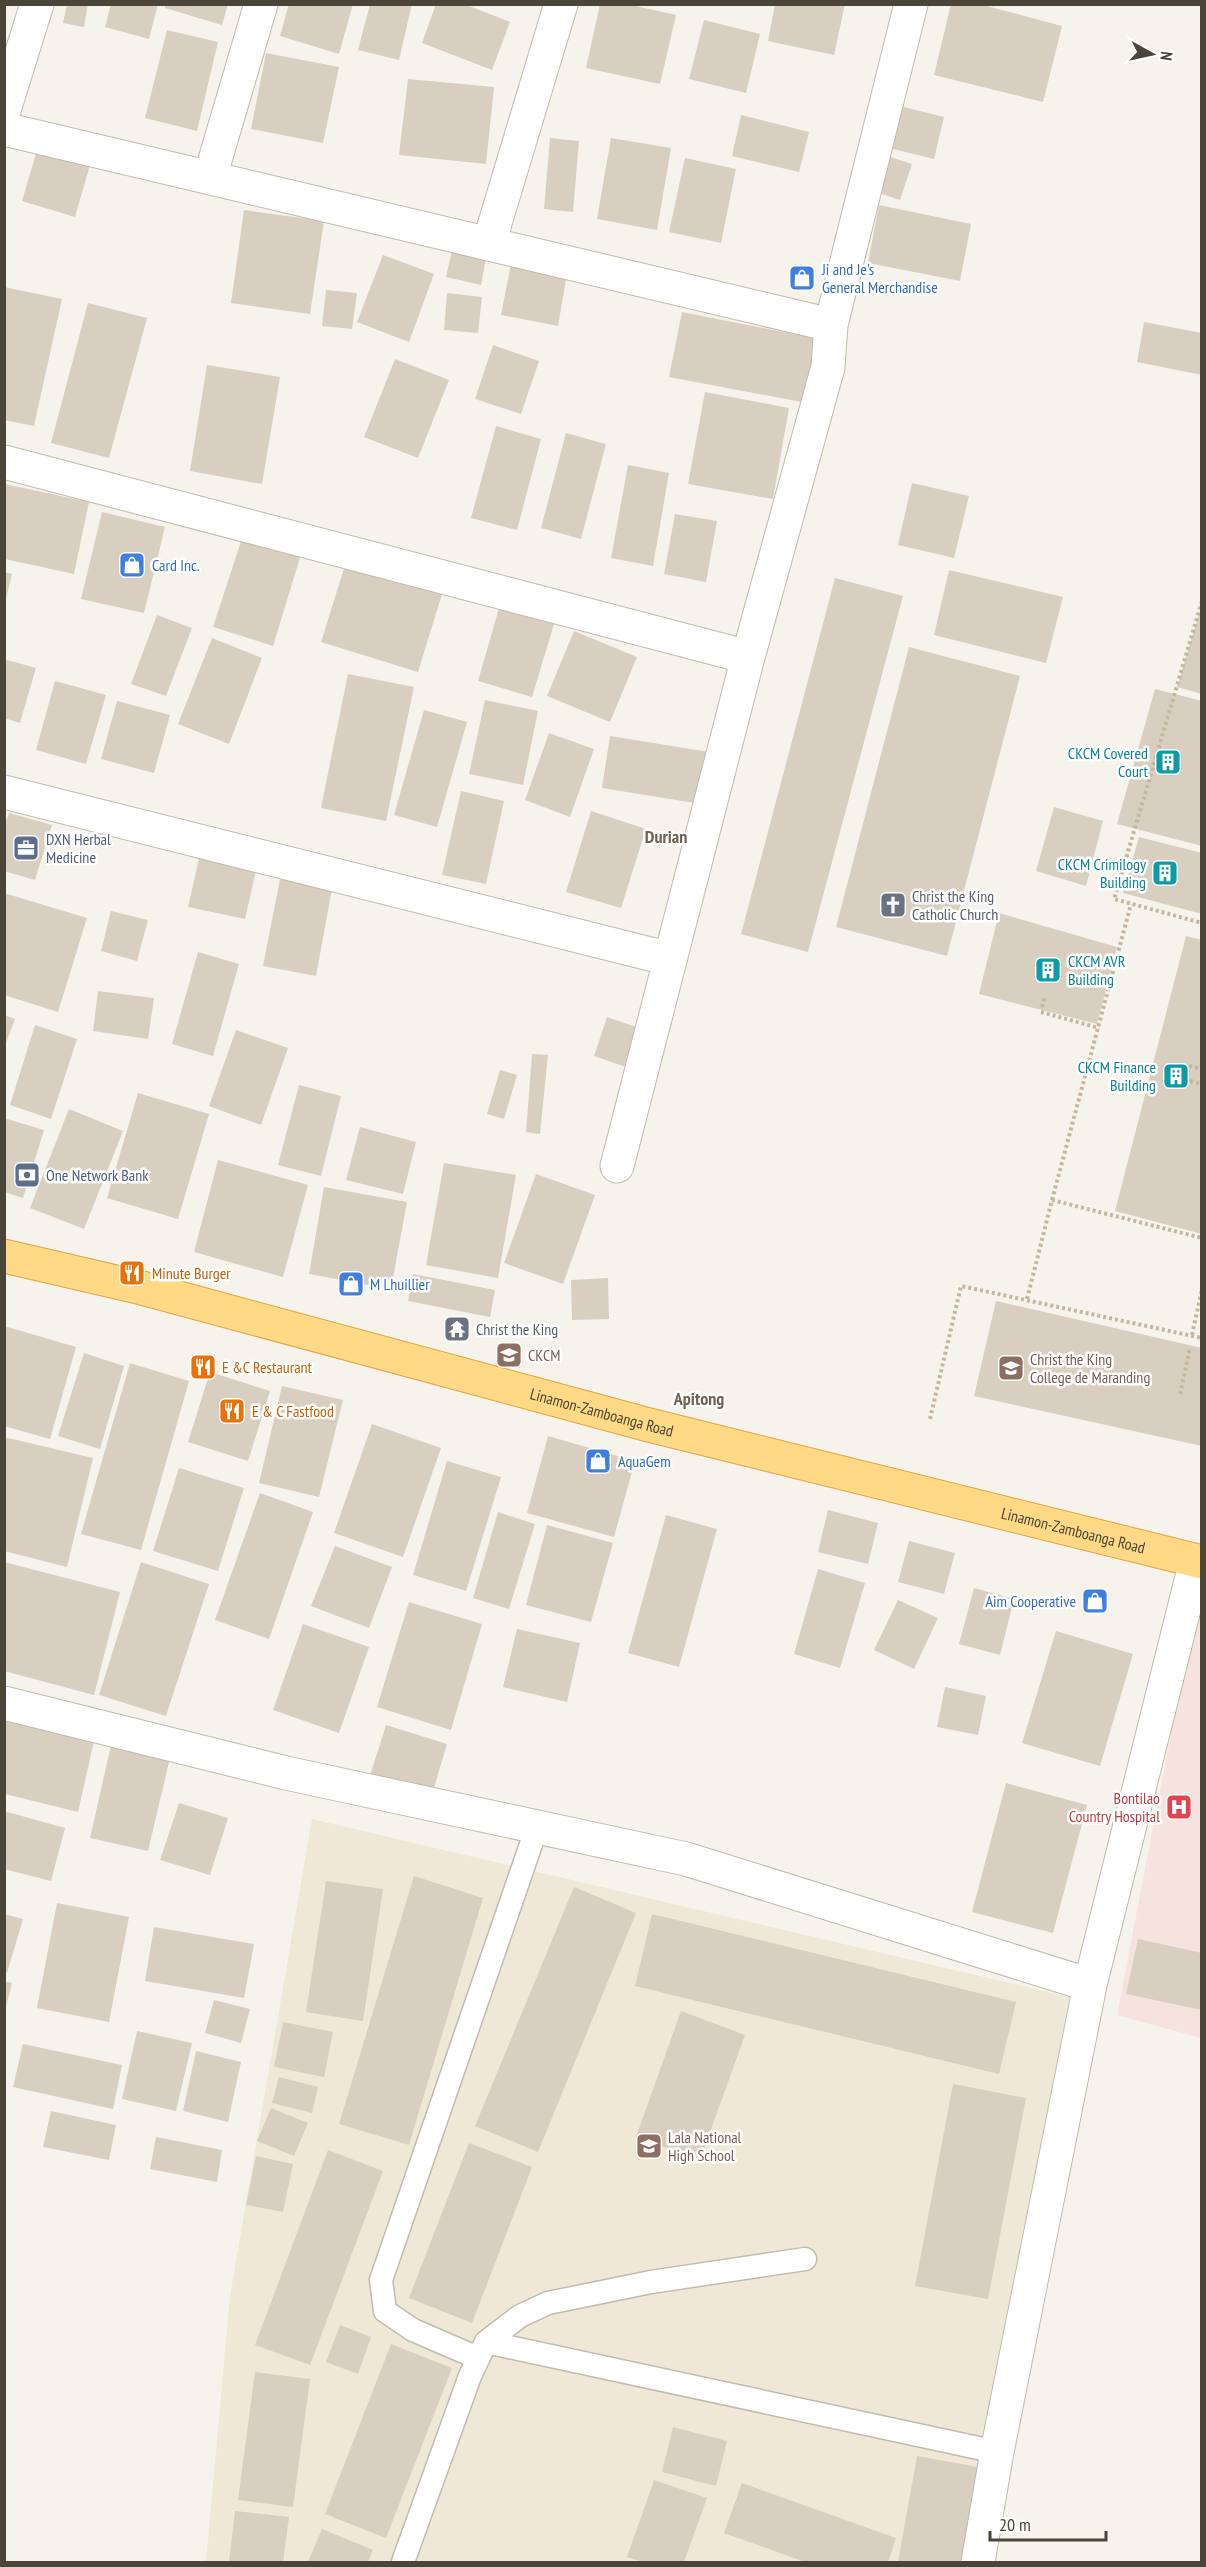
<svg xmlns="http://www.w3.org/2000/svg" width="1206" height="2567" viewBox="0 0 1206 2567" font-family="'PT Sans Narrow',sans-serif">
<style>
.education{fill:#efe8d6}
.medical{fill:#f6e3e0}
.building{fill:#d8cfc1}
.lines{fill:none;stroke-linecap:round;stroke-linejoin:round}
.service-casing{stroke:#c2bbae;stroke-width:25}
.minor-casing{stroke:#c2bbae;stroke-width:35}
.tertiary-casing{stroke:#c2bbae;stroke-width:35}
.trunk-casing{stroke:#e0a43c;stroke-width:35}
.path{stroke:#c4b79f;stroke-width:4;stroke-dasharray:3 3;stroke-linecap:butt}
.service{stroke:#fff;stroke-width:22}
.minor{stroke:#fff;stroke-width:33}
.tertiary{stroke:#fff;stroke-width:33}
.trunk{stroke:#ffd985;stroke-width:33}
.labels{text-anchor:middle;stroke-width:5;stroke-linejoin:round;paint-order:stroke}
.shop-label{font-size:16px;fill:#366cbe;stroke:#fff;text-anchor:start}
.culture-label{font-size:16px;fill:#0d838f;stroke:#fff;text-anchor:end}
.service-label{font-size:16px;fill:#4e5e75;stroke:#fff;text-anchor:start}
.worship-label{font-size:16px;fill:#5b616d;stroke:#fff;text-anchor:start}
.food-label{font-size:16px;fill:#c56008;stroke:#fff;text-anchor:start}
.education-label{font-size:16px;fill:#785e54;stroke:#fff;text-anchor:start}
.street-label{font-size:16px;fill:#4b4439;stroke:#fff}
.health-label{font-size:16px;fill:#be3a42;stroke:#fff;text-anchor:end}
.neighbourhood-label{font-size:18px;font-weight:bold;fill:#6e6250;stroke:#fff}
</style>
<rect width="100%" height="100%" fill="#f6f3ec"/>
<!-- education -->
<path class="education" d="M312,1819L1069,1997L966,2562H206L230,2296Z"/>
<!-- medical -->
<path class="medical" d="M1197,1598L1202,1599L1201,2038L1117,2015Z"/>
<!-- building -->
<path class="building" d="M67,4H88L84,27L63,23Z
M111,4H158L149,39L105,27Z
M166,4H228L222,25L165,8Z
M289,4H353L339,54L280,36Z
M370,4H412L399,60L358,50Z
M436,4H464L510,22L492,70L422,43Z
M600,4H627L676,15L660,84L586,68Z
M775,4H845L834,55L768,41Z
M951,4H979L1062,26L1043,102L934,75Z
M704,20L760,34L746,93L689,79Z
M167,30L218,42L197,131L145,118Z
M266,53L339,67L323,143L251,129Z
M408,79L494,87L486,164L399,155Z
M900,106L944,117L934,159L889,148Z
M741,115L809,132L799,172L732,156Z
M550,138L579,141L573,212L544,209Z
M611,138L671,148L657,230L597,219Z
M37,150L90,165L75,217L22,201Z
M878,153L912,164L900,200L867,189Z
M685,158L736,169L721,243L669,232Z
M879,205L971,224L960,281L868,263Z
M244,210L324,221L310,314L231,303Z
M453,246L487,253L481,285L446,277Z
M383,255L434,274L409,342L357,322Z
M511,264L567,274L558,326L501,315Z
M4,287L62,299L34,426L4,420Z
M326,290L357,293L352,329L322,326Z
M447,293L482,297L478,333L444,330Z
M88,303L147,318L109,458L51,443Z
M682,312L819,339L807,403L669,377Z
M1144,322L1202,333V375L1137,362Z
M493,345L539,361L521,414L475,399Z
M395,359L449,380L418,458L364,437Z
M207,365L280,377L262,484L190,471Z
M705,392L789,408L773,499L688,484Z
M496,426L541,439L517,530L471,518Z
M566,433L606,444L581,539L541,528Z
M628,465L669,473L653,566L611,558Z
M912,483L969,496L954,558L898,545Z
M5,484L89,502L74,574L5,559Z
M102,512L165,527L144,613L81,599Z
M675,514L717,521L706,582L664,574Z
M245,529L303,548L273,646L213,627Z
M346,562L443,591L418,672L321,642Z
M949,570L1063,597L1046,663L934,635Z
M4,572L12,574L5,603H4Z
M835,578L903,596L808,952L741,934Z
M1202,604V694L1177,687Z
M499,608L554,624L532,697L478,681Z
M157,615L192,628L166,696L131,684Z
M574,631L637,657L610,722L547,696Z
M212,638L262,658L229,744L178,724Z
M909,647L1020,676L947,956L836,927Z
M4,659L36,668L20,723L4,718Z
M348,674L414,687L386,821L321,808Z
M55,681L106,695L86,764L36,750Z
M1155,689L1202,701V846L1117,824Z
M485,700L538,711L523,785L469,774Z
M117,701L170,715L154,773L101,759Z
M424,710L467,722L437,827L394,815Z
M549,733L594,749L570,817L525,800Z
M610,736L709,752L701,804L602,788Z
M461,791L504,801L486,884L442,875Z
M1054,807L1103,821L1086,886L1036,871Z
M591,811L646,829L621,908L566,892Z
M9,813L52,825L35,880L4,871V827Z
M1139,837L1202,853V914L1123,893Z
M200,854L257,866L245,919L188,907Z
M280,879L332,889L316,976L263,966Z
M4,893L87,918L58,1012L4,995Z
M111,911L148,920L137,961L101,951Z
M999,913L1117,947L1097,1024L979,994Z
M1186,936L1202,940V1234L1115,1211Z
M198,952L239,964L213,1056L172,1044Z
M98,991L154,998L148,1039L93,1031Z
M4,1015L15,1019L5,1046H4Z
M607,1017L642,1029L629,1068L594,1056Z
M35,1025L77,1039L51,1119L10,1105Z
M236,1030L288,1048L261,1125L209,1106Z
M532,1054L548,1055L540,1134L526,1132Z
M500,1070L517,1075L504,1119L487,1114Z
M299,1085L341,1096L321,1176L278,1165Z
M138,1093L209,1114L178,1219L107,1198Z
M69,1109L123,1131L84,1229L30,1208Z
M4,1118L44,1130L23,1198L4,1192Z
M360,1127L416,1142L403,1194L346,1180Z
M218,1160L308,1185L283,1277L194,1252Z
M444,1163L516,1175L498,1278L426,1265Z
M536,1174L595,1195L563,1284L504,1263Z
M324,1187L407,1202L391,1289L309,1274Z
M413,1274L495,1290L490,1317L408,1301Z
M608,1278L609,1319L572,1320L571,1280Z
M996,1301L1202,1348V1446L974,1396Z
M4,1326L76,1347L50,1439L4,1426Z
M84,1353L124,1366L100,1449L58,1436Z
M130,1363L189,1381L141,1550L81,1534Z
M210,1372L270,1391L248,1461L188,1442Z
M282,1386L343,1400L319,1497L259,1483Z
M372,1424L441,1448L403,1557L334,1533Z
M548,1436L635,1461L614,1537L527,1513Z
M4,1437L93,1458L67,1567L4,1551Z
M447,1461L501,1477L466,1591L413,1575Z
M179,1468L244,1488L218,1571L153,1551Z
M260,1493L313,1512L269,1639L215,1620Z
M828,1510L878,1523L868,1564L818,1552Z
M498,1512L535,1524L509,1609L473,1598Z
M666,1515L717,1529L679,1667L628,1653Z
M547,1525L613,1543L591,1622L526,1605Z
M909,1541L955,1553L944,1594L898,1582Z
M335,1546L392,1567L369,1628L311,1606Z
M4,1562L120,1592L94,1695L4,1671Z
M141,1562L209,1584L166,1716L99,1695Z
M818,1569L865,1583L840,1668L794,1654Z
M974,1588L1014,1599L1000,1655L959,1644Z
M898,1600L938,1618L914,1669L874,1650Z
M409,1602L482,1624L451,1730L377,1707Z
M303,1624L369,1647L339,1733L273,1710Z
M517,1629L580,1643L567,1702L503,1687Z
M1056,1631L1133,1654L1100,1766L1022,1743Z
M945,1687L986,1696L978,1735L937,1727Z
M5,1720L94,1741L78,1812L5,1794Z
M386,1725L447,1744L431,1798L369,1779Z
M111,1745L170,1758L148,1851L90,1838Z
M1006,1783L1087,1805L1053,1933L972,1912Z
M179,1803L228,1818L210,1875L160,1860Z
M4,1811L65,1828L51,1881L4,1869Z
M414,1876L483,1898L409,2145L339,2124Z
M326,1881L383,1889L363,2021L306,2012Z
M574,1887L636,1913L538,2152L475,2126Z
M57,1903L129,1917L109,2022L37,2008Z
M4,1914L23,1919L7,1973L4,1972Z
M652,1914L1016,2002L999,2074L635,1986Z
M154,1927L254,1944L244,1998L145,1981Z
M1138,1939L1202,1953V2010L1126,1994Z
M4,1981L12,1983L5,2011H4Z
M214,2000L250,2009L241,2043L205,2033Z
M681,2011L745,2035L700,2160L636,2137Z
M283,2022L333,2032L324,2077L274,2067Z
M137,2031L192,2043L176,2111L122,2099Z
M23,2044L122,2065L113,2109L13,2087Z
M196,2051L241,2062L228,2122L183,2111Z
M279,2077L318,2087L312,2113L272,2103Z
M953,2084L1026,2098L988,2299L915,2286Z
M271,2108L308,2123L294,2156L257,2141Z
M51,2111L116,2125L109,2160L43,2147Z
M156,2137L222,2150L217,2182L150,2169Z
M469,2143L532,2167L472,2323L409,2298Z
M328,2150L383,2171L310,2365L255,2345Z
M256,2156L293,2164L283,2212L246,2205Z
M340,2325L371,2337L358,2374L326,2362Z
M391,2344L452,2368L386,2538L325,2514Z
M255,2372L310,2379L293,2507L238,2500Z
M673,2427L727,2441L716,2486L662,2472Z
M917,2456L978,2467L961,2562H898Z
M654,2480L707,2498L684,2562H644L627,2557Z
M742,2483L896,2538L888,2562H805L724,2533Z
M235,2511L289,2517L283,2562H229Z
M322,2529L373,2550L368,2562H308Z"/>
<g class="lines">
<defs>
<path id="service" d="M486,2342L520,2316L548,2303L651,2282L805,2259
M478,2358L413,2330L385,2311L381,2280L537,1827
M403,2562L470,2376L486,2342L997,2452"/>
<path id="minor" d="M4,129L831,325L828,367L748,657L617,1166
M210,177L261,4
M489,243L561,4
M831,325L911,4
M4,462L748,657
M4,792L670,959
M4,1703L286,1773L686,1859L1090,1985
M978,2562L997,2452L1090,1985L1196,1561"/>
<path id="tertiary" d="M4,110L37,4"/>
<g id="trunk">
<path id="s1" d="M4,1256L142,1288L649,1425L1202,1562"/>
</g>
</defs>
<!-- service casing -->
<use href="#service" class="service-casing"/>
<!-- minor casing -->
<use href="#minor" class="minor-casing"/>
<!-- tertiary casing -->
<use href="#tertiary" class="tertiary-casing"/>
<!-- trunk casing -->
<use href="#trunk" class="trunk-casing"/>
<!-- path -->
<path class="path" d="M1202,601L1114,899L1202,923
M1042,1007L1045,996
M1041,1012L1099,1028
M1189,1066L1202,1069
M1167,1075L1202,1084
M1052,1200L1131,904
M1027,1299L1052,1200L1202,1238
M1192,1335L1202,1289
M1180,1394L1190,1348
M930,1419L961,1286L1202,1338"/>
<!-- service -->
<use href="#service" class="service"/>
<!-- minor -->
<use href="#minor" class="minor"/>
<!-- tertiary -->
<use href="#tertiary" class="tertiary"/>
<!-- trunk -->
<use href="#trunk" class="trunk"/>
</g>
<!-- icons -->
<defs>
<symbol id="shop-square" viewBox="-11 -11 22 22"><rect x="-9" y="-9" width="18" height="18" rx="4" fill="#3f7fe0" stroke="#fff"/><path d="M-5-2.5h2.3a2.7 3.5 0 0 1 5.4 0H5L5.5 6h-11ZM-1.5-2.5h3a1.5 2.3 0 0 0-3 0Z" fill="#fff"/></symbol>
<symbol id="building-square" viewBox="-11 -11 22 22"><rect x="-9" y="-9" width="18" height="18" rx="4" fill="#0f9aa8" stroke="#fff"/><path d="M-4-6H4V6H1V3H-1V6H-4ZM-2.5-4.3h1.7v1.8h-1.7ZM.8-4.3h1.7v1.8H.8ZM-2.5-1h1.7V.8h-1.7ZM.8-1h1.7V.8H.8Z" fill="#fff"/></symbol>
<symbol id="office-square" viewBox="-11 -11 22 22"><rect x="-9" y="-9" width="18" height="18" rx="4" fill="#5c6f8a" stroke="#fff"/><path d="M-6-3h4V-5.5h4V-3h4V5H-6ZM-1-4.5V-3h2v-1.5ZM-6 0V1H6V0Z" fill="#fff"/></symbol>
<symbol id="church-square" viewBox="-11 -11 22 22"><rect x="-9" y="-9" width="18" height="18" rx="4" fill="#6b7280" stroke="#fff"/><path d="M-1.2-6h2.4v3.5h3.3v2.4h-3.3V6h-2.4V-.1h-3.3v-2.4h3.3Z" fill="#fff"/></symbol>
<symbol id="bank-square" viewBox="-11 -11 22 22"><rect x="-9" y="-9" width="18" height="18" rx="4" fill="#5c6f8a" stroke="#fff"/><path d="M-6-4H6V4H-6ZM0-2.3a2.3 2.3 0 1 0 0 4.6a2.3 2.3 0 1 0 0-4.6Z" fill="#fff"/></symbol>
<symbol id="restaurant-square" viewBox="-11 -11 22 22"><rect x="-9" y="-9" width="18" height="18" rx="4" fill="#e8710a" stroke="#fff"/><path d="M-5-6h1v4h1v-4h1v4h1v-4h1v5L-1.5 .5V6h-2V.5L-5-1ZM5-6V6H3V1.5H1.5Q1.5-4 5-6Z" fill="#fff"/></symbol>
<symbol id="temple-square" viewBox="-11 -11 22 22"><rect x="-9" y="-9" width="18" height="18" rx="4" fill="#6b7280" stroke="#fff"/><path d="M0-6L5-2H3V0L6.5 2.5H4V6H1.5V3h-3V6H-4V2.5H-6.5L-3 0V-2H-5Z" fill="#fff"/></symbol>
<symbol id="school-square" viewBox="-11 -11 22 22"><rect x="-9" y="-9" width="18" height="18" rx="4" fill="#8d6e63" stroke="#fff"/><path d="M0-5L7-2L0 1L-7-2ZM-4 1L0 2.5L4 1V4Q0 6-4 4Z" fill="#fff"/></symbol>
<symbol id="university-square" viewBox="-11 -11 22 22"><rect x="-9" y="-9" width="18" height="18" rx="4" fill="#8d6e63" stroke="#fff"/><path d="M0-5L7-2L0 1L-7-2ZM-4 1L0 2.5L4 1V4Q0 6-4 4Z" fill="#fff"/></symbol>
<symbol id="hospital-square" viewBox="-11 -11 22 22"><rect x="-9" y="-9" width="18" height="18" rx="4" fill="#e0444e" stroke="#fff"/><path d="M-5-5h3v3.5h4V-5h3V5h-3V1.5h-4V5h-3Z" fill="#fff"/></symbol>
</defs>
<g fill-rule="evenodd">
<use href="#shop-square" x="787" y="263" width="30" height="30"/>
<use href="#shop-square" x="117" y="550" width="30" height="30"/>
<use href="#building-square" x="1153" y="747" width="30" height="30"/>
<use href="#office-square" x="11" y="833" width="30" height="30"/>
<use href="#building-square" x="1150" y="858" width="30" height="30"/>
<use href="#church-square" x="878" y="890" width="30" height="30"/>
<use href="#building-square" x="1033" y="955" width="30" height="30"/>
<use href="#building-square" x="1161" y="1061" width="30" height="30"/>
<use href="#bank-square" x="12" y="1160" width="30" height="30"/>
<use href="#restaurant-square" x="117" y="1258" width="30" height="30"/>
<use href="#shop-square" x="336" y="1269" width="30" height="30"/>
<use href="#temple-square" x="442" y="1314" width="30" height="30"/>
<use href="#school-square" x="494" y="1340" width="30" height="30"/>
<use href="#restaurant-square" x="188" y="1352" width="30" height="30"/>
<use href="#university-square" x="996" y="1353" width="30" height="30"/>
<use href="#restaurant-square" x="217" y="1396" width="30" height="30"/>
<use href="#shop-square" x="583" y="1446" width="30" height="30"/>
<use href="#shop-square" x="1080" y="1586" width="30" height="30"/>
<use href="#hospital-square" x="1164" y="1792" width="30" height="30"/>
<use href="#school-square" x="634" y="2131" width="30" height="30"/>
</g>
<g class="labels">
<!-- shop labels -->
<g class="shop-label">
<text x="822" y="275">Ji and Je's<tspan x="822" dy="18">General Merchandise</tspan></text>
<text x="152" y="571">Card Inc.</text>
<text x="370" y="1290">M Lhuillier</text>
<text x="618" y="1467">AquaGem</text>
<text x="1076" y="1607" text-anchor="end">Aim Cooperative</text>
</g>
<!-- culture labels -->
<g class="culture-label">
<text x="1148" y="759">CKCM Covered<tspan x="1148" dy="18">Court</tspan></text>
<text x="1146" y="870">CKCM Crimilogy<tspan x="1146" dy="18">Building</tspan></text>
<text x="1068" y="967" text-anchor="start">CKCM AVR<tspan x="1068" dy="18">Building</tspan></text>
<text x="1156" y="1073">CKCM Finance<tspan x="1156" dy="18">Building</tspan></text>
</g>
<!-- service labels -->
<g class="service-label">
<text x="46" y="845">DXN Herbal<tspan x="46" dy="18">Medicine</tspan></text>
<text x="46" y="1181">One Network Bank</text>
</g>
<!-- worship labels -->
<g class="worship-label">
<text x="912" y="902">Christ the King<tspan x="912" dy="18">Catholic Church</tspan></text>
<text x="476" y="1335">Christ the King</text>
</g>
<!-- food labels -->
<g class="food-label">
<text x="152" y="1279">Minute Burger</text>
<text x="222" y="1373">E &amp;C Restaurant</text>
<text x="252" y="1417">E &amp; C Fastfood</text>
</g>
<!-- education labels -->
<g class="education-label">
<text x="528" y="1361">CKCM</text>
<text x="1030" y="1365">Christ the King<tspan x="1030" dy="18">College de Maranding</tspan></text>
<text x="668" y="2143">Lala National<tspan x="668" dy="18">High School</tspan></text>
</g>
<!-- street labels -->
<g class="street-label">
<text dy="6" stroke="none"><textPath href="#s1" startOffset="618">Linamon-Zamboanga Road</textPath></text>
<text dy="6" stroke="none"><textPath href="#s1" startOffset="1104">Linamon-Zamboanga Road</textPath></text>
</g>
<!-- health labels -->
<g class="health-label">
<text x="1160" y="1804">Bontilao<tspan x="1160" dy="18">Country Hospital</tspan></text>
</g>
<!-- neighbourhood labels -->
<g class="neighbourhood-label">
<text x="666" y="843">Durian</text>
<text x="699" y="1405">Apitong</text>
</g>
</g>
<!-- border -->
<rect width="1206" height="2567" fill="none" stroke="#4b4439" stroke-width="12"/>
<!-- north arrow -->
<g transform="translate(1152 54) rotate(98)" stroke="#ffffff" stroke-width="4.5" paint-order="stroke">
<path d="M0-4.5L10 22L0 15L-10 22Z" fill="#4b4439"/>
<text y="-9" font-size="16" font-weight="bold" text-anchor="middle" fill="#4b4439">N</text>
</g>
<!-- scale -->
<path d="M990 2531v9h116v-9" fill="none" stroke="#4b4439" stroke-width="3"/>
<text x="999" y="2531" font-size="18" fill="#4b4439" stroke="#ffffff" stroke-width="4.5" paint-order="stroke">20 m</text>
</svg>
